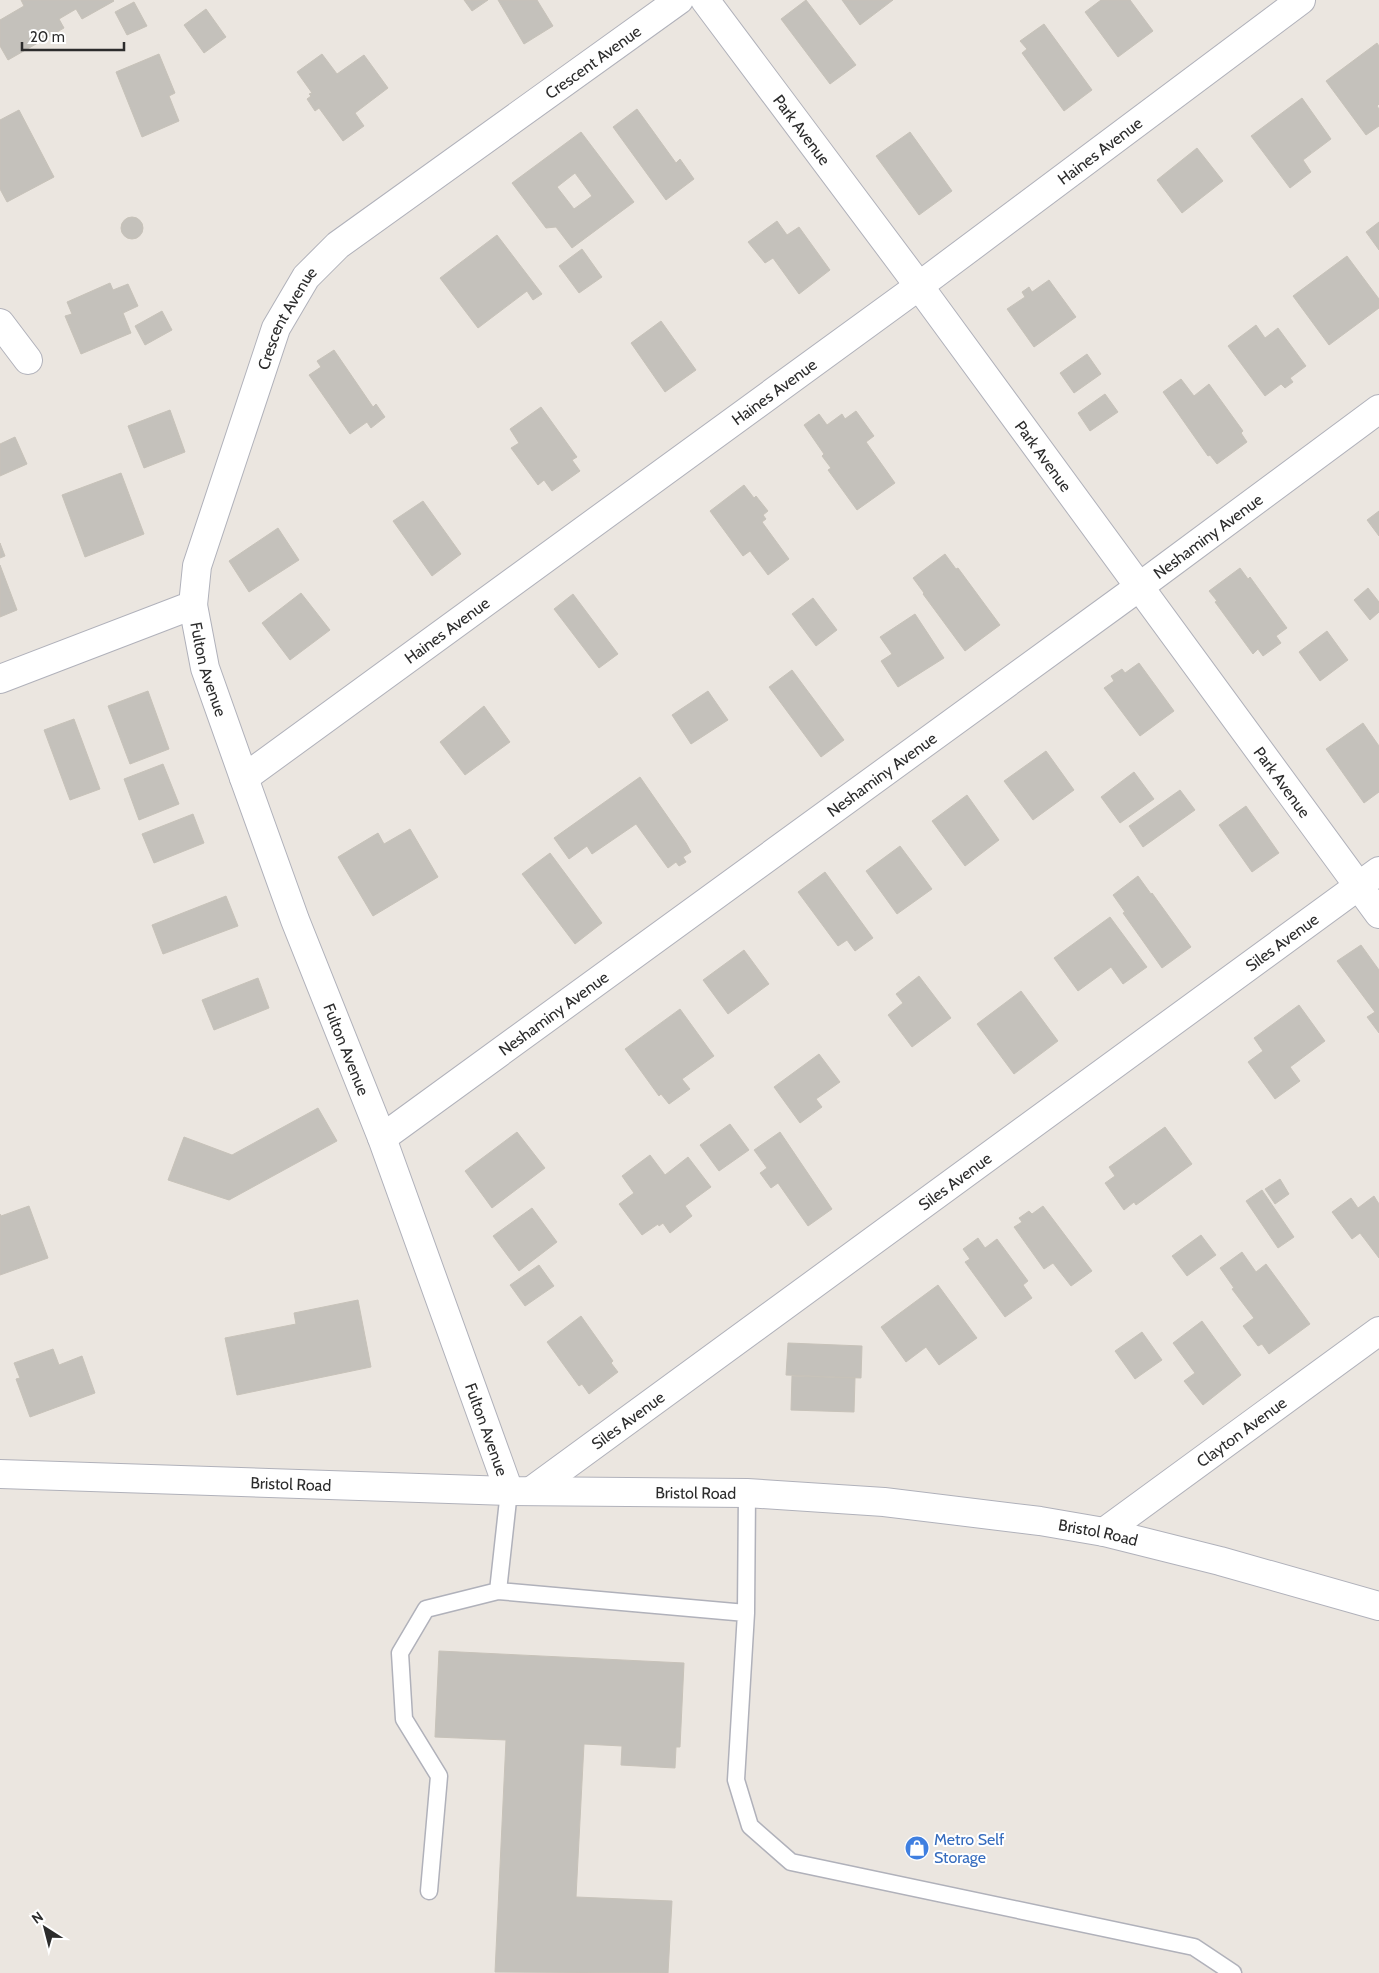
<svg xmlns="http://www.w3.org/2000/svg" width="1379" height="1973" viewBox="0 0 1379 1973" font-family="Cabin,sans-serif">
<style>
.building{fill:#c4c1bb;stroke:#c7c2b9;fill-rule:evenodd}
.lines{fill:none;stroke-linecap:round;stroke-linejoin:round}
.service-casing{stroke:#b0b1ba;stroke-width:19}
.minor-casing{stroke:#b0b1ba;stroke-width:30}
.secondary-casing{stroke:#b0b1ba;stroke-width:30}
.service{stroke:#fff;stroke-width:16}
.minor{stroke:#fff;stroke-width:28}
.secondary{stroke:#fff;stroke-width:28}
.labels{text-anchor:middle;stroke-width:4;stroke-linejoin:round;paint-order:stroke}
.street-label{font-size:16px;fill:#2c2c2c;stroke:#fff}
.shop-label{font-size:16px;fill:#366cbe;stroke:#fff;text-anchor:start}
</style>
<rect width="100%" height="100%" fill="#ebe6e0"/>
<!-- building -->
<path class="building" d="M21,0H113L114,1L82,19L76,9L59,19L64,28L8,60L0,46V20L24,6Z
M464,0H488L472,11Z
M498,0H537L553,26L524,44Z
M806,0L856,65L830,84L781,19Z
M842,0H893L860,25Z
M1101,0H1130L1153,31L1118,57L1085,12Z
M134,2L147,26L127,35L115,12Z
M206,9L226,37L204,53L184,25Z
M1044,24L1092,90L1064,111L1022,53L1027,49L1020,41Z
M1377,43L1379,46V104L1377,106L1379,109V126L1366,135L1326,81Z
M159,54L175,93L169,96L179,121L142,137L116,72Z
M322,54L337,74L364,55L388,88L355,113L364,126L343,141L319,108L315,111L307,99L311,96L309,94L312,93L297,72Z
M1302,98L1331,139L1303,160L1311,172L1290,188L1251,136Z
M637,109L676,163L680,159L694,179L666,200L613,127Z
M19,110L54,177L7,202L0,189V120Z
M581,132L634,202L572,248L556,227L546,228L512,183ZM575,173L592,196L574,209L557,187Z
M910,132L952,191L919,215L876,156Z
M1197,148L1223,181L1182,213L1157,180Z
M121 228a11 11 0 1 1 22 0a11 11 0 1 1-22 0Z
M777,221L787,235L799,227L830,270L799,294L773,258L765,263L748,242Z
M1379,222V250L1366,232Z
M497,235L542,294L533,300L527,291L478,328L440,278Z
M582,249L602,277L579,293L559,266Z
M1347,256L1379,299V308L1329,345L1293,296Z
M1049,280L1076,317L1034,347L1007,309L1025,297L1022,292L1029,287L1032,292Z
M110,283L113,290L128,284L138,306L123,313L131,333L81,354L65,316L72,314L67,302Z
M162,311L172,330L145,345L135,326Z
M661,321L696,370L665,392L631,343Z
M1256,325L1265,338L1278,328L1306,366L1290,378L1293,382L1285,388L1281,384L1265,396L1228,346Z
M334,350L373,407L376,404L385,417L371,428L367,422L350,434L309,375L321,367L317,361Z
M1087,354L1101,374L1074,393L1060,373Z
M1181,379L1194,396L1209,384L1243,431L1241,433L1247,442L1217,464L1210,455L1208,456L1163,392Z
M1105,394L1118,412L1090,431L1078,413Z
M541,407L577,457L572,460L580,471L552,491L544,480L538,485L511,448L519,443L510,429Z
M170,410L185,452L144,468L128,426Z
M856,411L874,436L866,442L895,483L857,510L828,470L831,468L822,456L824,454L804,425L819,414L827,425L842,414L845,419Z
M15,437L27,464L0,476V444Z
M121,473L144,534L85,557L62,495Z
M744,485L754,498L756,496L768,511L763,515L766,519L762,522L789,559L768,575L750,551L743,556L710,511Z
M423,501L461,554L432,576L393,521Z
M1379,511V536L1367,520Z
M278,528L299,560L249,592L229,561Z
M0,543L5,556L0,558Z
M945,554L956,569L958,568L1000,625L965,651L923,594L924,593L913,578Z
M0,565L17,610L0,617Z
M1240,568L1248,579L1250,577L1287,628L1276,636L1281,643L1263,656L1258,649L1253,654L1215,602L1217,601L1209,591Z
M1368,588L1379,602V612L1370,620L1354,600Z
M301,593L330,630L290,660L262,623Z
M573,594L618,654L599,668L554,609Z
M813,598L837,630L816,646L792,614Z
M915,614L944,658L898,687L881,661L892,654L880,637Z
M1327,631L1348,660L1320,681L1299,652Z
M1139,663L1174,711L1140,736L1104,688L1114,681L1111,676L1122,669L1125,673Z
M792,670L844,740L821,757L769,687Z
M148,691L169,749L130,764L108,706Z
M708,691L728,720L691,744L672,715Z
M484,706L510,742L465,775L440,742Z
M74,719L100,789L70,800L44,730Z
M1363,723L1379,746V792L1364,803L1326,749Z
M1046,751L1074,790L1033,820L1004,781Z
M163,764L179,804L139,820L124,779Z
M1134,772L1154,799L1120,823L1101,797Z
M640,777L686,843L691,852L683,857L686,862L679,866L676,862L668,868L636,824L592,854L587,846L569,859L554,838Z
M1180,790L1195,810L1143,847L1129,826Z
M967,795L999,840L965,866L932,821Z
M1246,806L1279,853L1252,872L1219,825Z
M193,814L204,843L154,863L142,834Z
M410,829L438,877L373,916L338,857L378,833L384,844Z
M900,846L932,889L897,914L866,871Z
M550,853L602,923L575,944L522,874Z
M825,872L873,938L855,951L847,940L838,946L798,892Z
M1138,876L1151,894L1152,893L1191,947L1162,968L1123,913L1125,912L1113,895Z
M226,896L238,926L163,954L152,925Z
M1110,917L1147,967L1123,984L1111,967L1078,991L1054,958Z
M1361,945L1379,970V1033L1367,1017L1375,1012L1337,961Z
M744,950L769,984L728,1014L703,980Z
M919,976L951,1018L912,1047L888,1015L903,1003L896,994Z
M258,978L269,1008L214,1030L202,1000Z
M1021,991L1058,1041L1014,1074L977,1024Z
M1299,1005L1325,1041L1290,1067L1300,1081L1275,1099L1248,1062L1263,1051L1254,1038Z
M680,1009L714,1056L682,1079L690,1089L669,1104L661,1094L659,1096L625,1049Z
M819,1054L840,1082L816,1099L822,1107L800,1123L774,1087Z
M318,1108L337,1141L229,1200L168,1180L184,1137L232,1155Z
M730,1124L749,1150L719,1171L700,1145Z
M1165,1127L1192,1164L1136,1205L1134,1202L1124,1210L1105,1183L1115,1176L1109,1167Z
M517,1132L545,1168L492,1208L465,1171Z
M780,1132L832,1209L808,1226L778,1183L771,1188L760,1173L767,1168L754,1150Z
M650,1155L665,1175L688,1157L711,1187L685,1206L692,1216L670,1233L663,1223L659,1226L658,1224L642,1235L619,1204L634,1193L622,1176Z
M1280,1179L1289,1194L1275,1204L1265,1189Z
M1262,1190L1294,1237L1278,1248L1246,1201Z
M1374,1196L1379,1204V1258L1360,1233L1352,1239L1332,1212L1351,1198L1358,1208Z
M29,1206L48,1258L0,1275V1214L1,1216Z
M1043,1206L1092,1271L1071,1286L1053,1263L1044,1269L1014,1227L1022,1222L1019,1218L1029,1211L1032,1214Z
M532,1208L557,1242L519,1271L493,1236Z
M1201,1235L1216,1255L1187,1276L1172,1256Z
M978,1238L985,1248L997,1239L1028,1281L1023,1285L1032,1298L1005,1317L965,1262L970,1259L963,1249Z
M1242,1252L1256,1272L1266,1264L1310,1324L1269,1354L1262,1344L1258,1346L1243,1326L1254,1318L1232,1289L1234,1288L1220,1268Z
M539,1265L554,1286L525,1306L510,1285Z
M938,1285L977,1338L939,1365L926,1347L906,1362L881,1327Z
M358,1300L371,1367L237,1395L225,1338L296,1324L294,1313Z
M581,1316L613,1361L611,1363L618,1372L589,1394L582,1384L579,1386L547,1342Z
M1202,1321L1241,1375L1203,1405L1184,1381L1195,1373L1173,1343Z
M1142,1332L1162,1360L1135,1379L1115,1351Z
M788,1343L862,1346L861,1378L786,1375Z
M53,1349L59,1365L82,1356L95,1393L30,1417L16,1379L20,1378L14,1363Z
M792,1376L855,1378L854,1412L791,1410Z
M439,1651L684,1663L680,1747H676L675,1768L621,1765L622,1746L584,1744L576,1897L672,1901L668,1973L495,1972L506,1740L435,1737Z"/>
<g class="lines">
<defs>
<path id="service" d="M509,1491L498,1591L746,1613
M747,1493L746,1613L736,1780L750,1826L791,1862L1194,1947L1233,1973
M429,1891L439,1776L404,1719L400,1653L426,1609L498,1591"/>
<g id="minor">
<path id="s1" d="M705,0L919,286L1379,914"/>
<path d="M0,323L28,360"/>
<path id="s2" d="M193,605L205,668L244,778L295,920L382,1138L509,1491"/>
<path id="s3" d="M0,679L193,605L197,566L276,328L306,277L338,245L679,0"/>
<path id="s4" d="M244,778L919,286L1301,0"/>
<path id="s5" d="M382,1138L1139,587L1379,409"/>
<path id="s6" d="M531,1491L1379,871"/>
<path id="s7" d="M1104,1532L1379,1331"/>
</g>
<g id="secondary">
<path id="s8" d="M0,1474L509,1491L747,1493L884,1502L1040,1521L1104,1532L1220,1561L1379,1606"/>
</g>
</defs>
<!-- service casing -->
<use href="#service" class="service-casing"/>
<!-- minor casing -->
<use href="#minor" class="minor-casing"/>
<!-- secondary casing -->
<use href="#secondary" class="secondary-casing"/>
<!-- service -->
<use href="#service" class="service"/>
<!-- minor -->
<use href="#minor" class="minor"/>
<!-- secondary -->
<use href="#secondary" class="secondary"/>
</g>
<!-- icons -->
<defs>
<symbol id="shop-disc" viewBox="-11 -11 22 22"><circle r="9.5" fill="#3f7fe0" stroke="#fff"/><path d="M-5-2.5h2.3a2.7 3.5 0 0 1 5.4 0H5L5.5 6h-11ZM-1.5-2.5h3a1.5 2.3 0 0 0-3 0Z" fill="#fff"/></symbol>
</defs>
<g fill-rule="evenodd">
<use href="#shop-disc" x="903" y="1834" width="28" height="28"/>
</g>
<g class="labels">
<!-- street labels -->
<g class="street-label">
<text dy="6" stroke="none"><textPath href="#s3" startOffset="915">Crescent Avenue</textPath></text>
<text dy="6" stroke="none"><textPath href="#s1" startOffset="162">Park Avenue</textPath></text>
<text dy="6" stroke="none"><textPath href="#s4" startOffset="1061">Haines Avenue</textPath></text>
<text dy="6" stroke="none"><textPath href="#s3" startOffset="510">Crescent Avenue</textPath></text>
<text dy="6" stroke="none"><textPath href="#s4" startOffset="656">Haines Avenue</textPath></text>
<text dy="6" stroke="none"><textPath href="#s1" startOffset="568">Park Avenue</textPath></text>
<text dy="6" stroke="none"><textPath href="#s5" startOffset="1022">Neshaminy Avenue</textPath></text>
<text dy="6" stroke="none"><textPath href="#s4" startOffset="251">Haines Avenue</textPath></text>
<text dy="6" stroke="none"><textPath href="#s2" startOffset="66">Fulton Avenue</textPath></text>
<text dy="6" stroke="none"><textPath href="#s5" startOffset="618">Neshaminy Avenue</textPath></text>
<text dy="6" stroke="none"><textPath href="#s1" startOffset="972">Park Avenue</textPath></text>
<text dy="6" stroke="none"><textPath href="#s6" startOffset="930">Siles Avenue</textPath></text>
<text dy="6" stroke="none"><textPath href="#s5" startOffset="212">Neshaminy Avenue</textPath></text>
<text dy="6" stroke="none"><textPath href="#s2" startOffset="471">Fulton Avenue</textPath></text>
<text dy="6" stroke="none"><textPath href="#s6" startOffset="525">Siles Avenue</textPath></text>
<text dy="6" stroke="none"><textPath href="#s6" startOffset="120">Siles Avenue</textPath></text>
<text dy="6" stroke="none"><textPath href="#s2" startOffset="876">Fulton Avenue</textPath></text>
<text dy="6" stroke="none"><textPath href="#s7" startOffset="170">Clayton Avenue</textPath></text>
<text dy="6" stroke="none"><textPath href="#s8" startOffset="291">Bristol Road</textPath></text>
<text dy="6" stroke="none"><textPath href="#s8" startOffset="696">Bristol Road</textPath></text>
<text dy="6" stroke="none"><textPath href="#s8" startOffset="1101">Bristol Road</textPath></text>
</g>
<!-- shop labels -->
<g class="shop-label">
<text x="934" y="1845">Metro Self<tspan x="934" dy="18">Storage</tspan></text>
</g>
</g>
<!-- north arrow -->
<g transform="translate(45 1928) rotate(324)" stroke="#ffffff" stroke-width="4" paint-order="stroke">
<path d="M0-4L9 19L0 12L-9 19Z" fill="#2c2c2c"/>
<text y="-8" font-size="14" font-weight="bold" text-anchor="middle" fill="#2c2c2c">N</text>
</g>
<!-- scale -->
<path d="M22 42v8h102v-8" fill="none" stroke="#2c2c2c" stroke-width="2.5"/>
<text x="30" y="42" font-size="15" fill="#2c2c2c" stroke="#ffffff" stroke-width="4" paint-order="stroke">20 m</text>
</svg>
